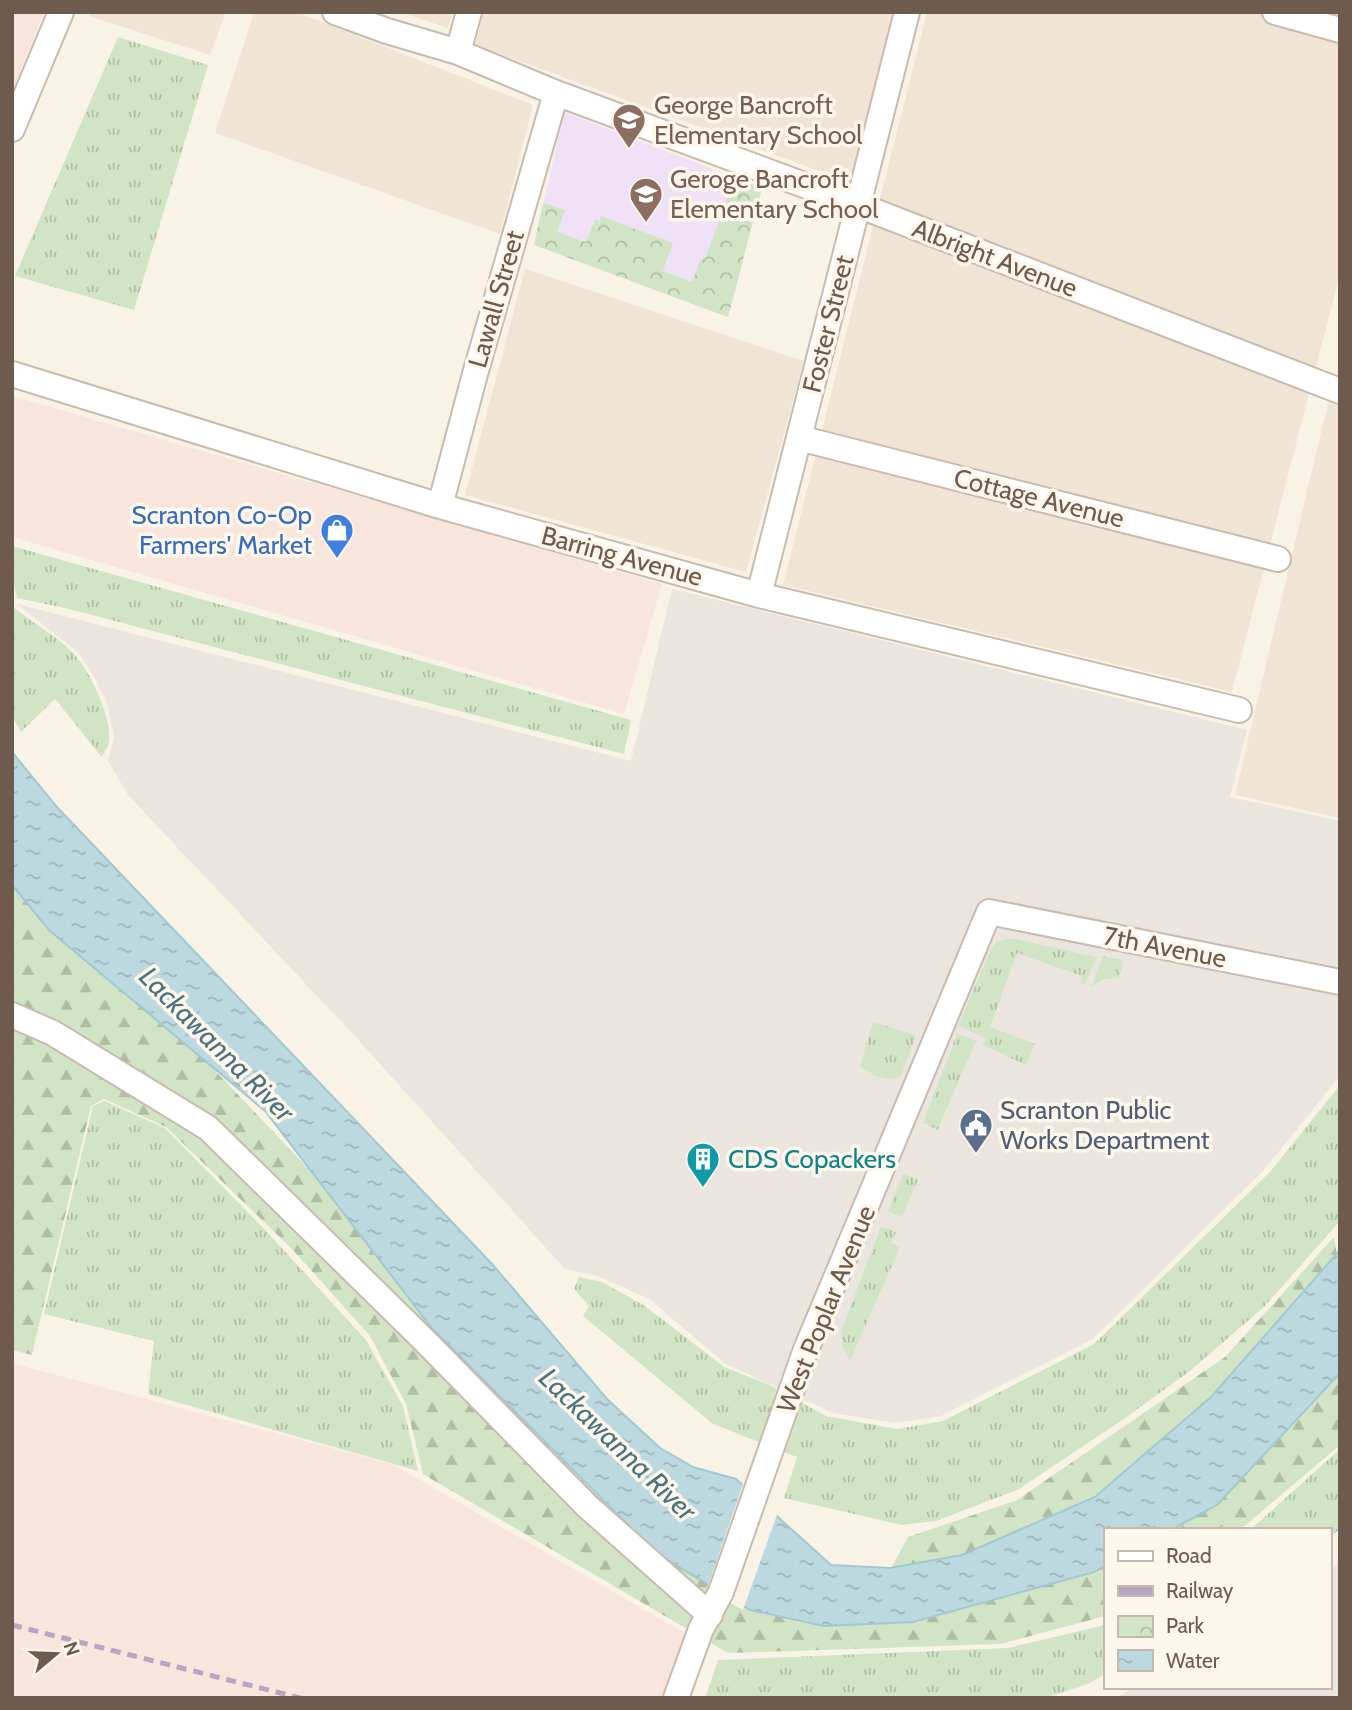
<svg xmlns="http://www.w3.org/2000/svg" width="1352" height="1710" viewBox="0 0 1352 1710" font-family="Cabin,sans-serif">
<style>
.residential{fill:#f0e5d5}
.commercial{fill:#f8e5db}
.industrial{fill:#eae5df;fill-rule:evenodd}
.education{fill:#efe2f6}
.grass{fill:url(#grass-tufts)}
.forest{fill:url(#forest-firs)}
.park{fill:url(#park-crowns)}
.water{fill:url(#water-ripples);stroke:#a4c8d1;stroke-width:2}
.pier{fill:#f9f3e6}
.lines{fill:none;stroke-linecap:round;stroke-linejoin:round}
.minor-casing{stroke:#c9bbad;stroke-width:28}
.minor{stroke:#fff;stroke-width:24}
.rail{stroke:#b6a6c1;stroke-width:5;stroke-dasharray:10 7;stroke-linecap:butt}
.labels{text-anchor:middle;stroke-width:7;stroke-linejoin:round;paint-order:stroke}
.education-label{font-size:26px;fill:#785e54;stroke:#fdf7eb;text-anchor:start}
.street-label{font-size:26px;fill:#6f5b4e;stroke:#fdf7eb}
.shop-label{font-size:26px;fill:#366cbe;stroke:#fdf7eb;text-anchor:end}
.service-label{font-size:26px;fill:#4e5e75;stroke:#fdf7eb;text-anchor:start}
.culture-label{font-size:26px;fill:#0d838f;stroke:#fdf7eb;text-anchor:start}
.water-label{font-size:28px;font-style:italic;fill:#4b7480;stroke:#fdf7eb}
</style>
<defs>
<pattern id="grass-tufts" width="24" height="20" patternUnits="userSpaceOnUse" patternTransform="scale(1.75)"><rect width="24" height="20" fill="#d1e5c6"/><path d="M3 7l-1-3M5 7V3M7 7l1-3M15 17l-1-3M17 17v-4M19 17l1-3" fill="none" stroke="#aebda3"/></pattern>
<pattern id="forest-firs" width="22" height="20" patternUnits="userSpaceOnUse" patternTransform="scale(1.75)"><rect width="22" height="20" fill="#d1e5c6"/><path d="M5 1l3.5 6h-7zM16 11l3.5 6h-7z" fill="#aebda3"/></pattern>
<pattern id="park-crowns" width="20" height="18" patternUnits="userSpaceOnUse" patternTransform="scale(1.75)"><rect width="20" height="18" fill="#d1e5c6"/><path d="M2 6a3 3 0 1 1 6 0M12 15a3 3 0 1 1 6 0" fill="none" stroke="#aebda3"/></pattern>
<pattern id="water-ripples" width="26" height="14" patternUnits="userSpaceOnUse" patternTransform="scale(1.75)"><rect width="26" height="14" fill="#bdd9e0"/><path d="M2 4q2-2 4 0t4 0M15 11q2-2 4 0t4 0" fill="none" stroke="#9eb3b8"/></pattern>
</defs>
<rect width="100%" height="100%" fill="#f9f3e6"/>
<!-- residential -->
<path class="residential" d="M90,12H226L210,55L89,16Z
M254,12H297L533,105L500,234L215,133Z
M400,12H453L448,28Z
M484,12H893L852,183L475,45Z
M927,12H1340V274L1232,692L783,585Z
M525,269L804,361L746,572L465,495Z
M1328,403L1340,406V818L1235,795Z"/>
<!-- commercial -->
<path class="commercial" d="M12,12H44L12,93Z
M12,396L662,584L624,714L12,537Z
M12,1363L394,1465L688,1635L666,1698H12Z"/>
<!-- industrial -->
<path class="industrial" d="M672,589L1247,730L1230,797L1340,821V1076L1262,1172L1093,1339L941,1416L895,1423L833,1413L726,1364L649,1299L598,1276L565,1269L351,1032L128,795L108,761L114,737L107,703L94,677L79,653L17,604L631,761ZM1011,938L1096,957L1083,976L1017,952L983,1045L985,1038L958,1026L991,949L997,942ZM978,1042L975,1044L939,1129L924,1123L954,1045Z
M1340,1560V1698H1116L1135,1687H1329V1574Z"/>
<!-- education -->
<path class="education" d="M564,112L762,188L728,317L534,245Z"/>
<!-- grass -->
<path class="grass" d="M118,37L208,65L134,310L15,276Z
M12,546L631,720L624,754L65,608L17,598L12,577Z
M12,606C31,623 55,634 73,653C89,669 113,719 109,742C108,747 104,752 102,757L55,699L21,732L12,716Z
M1011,938L1097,957L1085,984L1080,983L1082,976L1017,953L990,1027L1035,1044L1026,1065L983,1045L985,1038L958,1026L991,949L997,942Z
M1103,956L1123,960L1119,978L1104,979L1091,987Z
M873,1022L916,1035L901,1076C885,1083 874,1075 860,1066Z
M957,1034L978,1041L975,1044L938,1130L923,1123Z
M1340,1085V1221L1265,1306L1190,1371L1121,1421L1019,1489L936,1521L902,1525L784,1498L797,1457L713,1424L583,1316L589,1306L574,1289L579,1277L602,1282L645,1306L724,1367L768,1384L826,1416L897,1429L943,1421L1094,1344L1270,1172Z
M104,1101L165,1128L268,1233L366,1340L403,1406L418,1471L148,1394L154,1341L44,1314L93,1106Z
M903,1174L918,1179L902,1217L888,1211Z
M881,1227L896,1232L891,1243L900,1247L850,1361L842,1345L841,1331Z
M1340,1449V1529L1329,1538V1530H1250Z
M1105,1625V1674L1088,1684L1045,1698H705L718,1660L1008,1648Z"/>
<!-- forest -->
<path class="forest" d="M12,879L180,1034L501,1370L875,1598L908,1537L1017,1500L1225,1357L1334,1237L1340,1273V1445L1240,1530H1105V1616L1000,1644L728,1653L423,1474L406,1404L370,1336L293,1250L166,1127L104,1099L91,1106L32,1355L12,1350Z"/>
<!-- park -->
<path class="park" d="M732,177L762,188L728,317L534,245L543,203L565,210L557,232L586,242L595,219L600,221L601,216L673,243L663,271L692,282L701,258L705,259L728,197L729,192L726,191Z"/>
<!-- water -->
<path class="water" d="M12,752L56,806L493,1265L607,1399L660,1448L693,1467L736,1479L831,1565L890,1568L962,1555L1095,1497L1211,1397L1340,1250V1373L1217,1505L1171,1530H1105V1566L1094,1572L913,1622L824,1626L750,1610L656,1553L431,1327L265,1111L49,930L12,885Z"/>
<!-- pier -->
<path class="pier" d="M744,1481L778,1512L743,1610L707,1589Z"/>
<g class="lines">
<defs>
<path id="minor" d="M335,12L387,31L458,52L556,93L858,205L1340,391
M1275,12L1340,30
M458,52L469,12
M12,129L61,12
M12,374L440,506L759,595L1239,710
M799,438L1278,559
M440,506L475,374L556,93
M759,595L907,12
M12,1015L53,1033L208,1128L424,1340L587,1506L710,1615
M676,1698L701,1629L721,1592L805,1352L989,912L1340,982"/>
</defs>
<!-- minor casing -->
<use href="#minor" class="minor-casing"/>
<!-- minor -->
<use href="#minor" class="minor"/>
<!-- rail -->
<path class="rail" d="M12,1625L300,1698"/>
</g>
<!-- icons -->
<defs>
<symbol id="school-pin" viewBox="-11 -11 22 30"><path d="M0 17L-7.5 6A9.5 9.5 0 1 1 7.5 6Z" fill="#8d6e63" stroke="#fdf7eb"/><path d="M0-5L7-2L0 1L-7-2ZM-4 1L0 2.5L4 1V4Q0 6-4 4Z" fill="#fff"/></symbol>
<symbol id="shop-pin" viewBox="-11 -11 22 30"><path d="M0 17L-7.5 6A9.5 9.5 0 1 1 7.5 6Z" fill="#3f7fe0" stroke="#fdf7eb"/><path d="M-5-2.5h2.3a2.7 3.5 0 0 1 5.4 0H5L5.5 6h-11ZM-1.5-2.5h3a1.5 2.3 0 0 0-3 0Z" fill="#fff"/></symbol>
<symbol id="civic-pin" viewBox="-11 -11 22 30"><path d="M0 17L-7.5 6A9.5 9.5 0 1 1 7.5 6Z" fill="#5c6f8a" stroke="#fdf7eb"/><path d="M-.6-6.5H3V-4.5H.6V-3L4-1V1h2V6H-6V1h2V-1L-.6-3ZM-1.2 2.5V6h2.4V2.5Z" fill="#fff"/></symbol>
<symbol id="building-pin" viewBox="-11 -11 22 30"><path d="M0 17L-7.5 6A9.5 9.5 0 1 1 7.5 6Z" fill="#0f9aa8" stroke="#fdf7eb"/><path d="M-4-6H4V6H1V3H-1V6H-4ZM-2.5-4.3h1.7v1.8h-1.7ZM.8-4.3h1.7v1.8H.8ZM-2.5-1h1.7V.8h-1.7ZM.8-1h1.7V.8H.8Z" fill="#fff"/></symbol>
</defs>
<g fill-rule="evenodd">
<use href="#school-pin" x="610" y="101" width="38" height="52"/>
<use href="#school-pin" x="627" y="175" width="38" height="52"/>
<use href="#shop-pin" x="318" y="511" width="38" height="52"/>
<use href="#civic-pin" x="957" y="1106" width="38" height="52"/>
<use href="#building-pin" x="684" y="1140" width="38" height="52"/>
</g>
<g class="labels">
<!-- education labels -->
<g class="education-label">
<text x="654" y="114">George Bancroft<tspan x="654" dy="30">Elementary School</tspan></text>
<text x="670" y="188">Geroge Bancroft<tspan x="670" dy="30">Elementary School</tspan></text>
</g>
<!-- street labels -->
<g class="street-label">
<text transform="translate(995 258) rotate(21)" y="9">Albright Avenue</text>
<text transform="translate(496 299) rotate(-74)" y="9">Lawall Street</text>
<text transform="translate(828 324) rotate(-76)" y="9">Foster Street</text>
<text transform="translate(1039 498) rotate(14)" y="9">Cottage Avenue</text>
<text transform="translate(622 556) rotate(15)" y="9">Barring Avenue</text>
<text transform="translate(1165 947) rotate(11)" y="9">7th Avenue</text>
<text transform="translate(826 1309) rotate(-68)" y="9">West Poplar Avenue</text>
</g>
<!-- shop labels -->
<g class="shop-label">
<text x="312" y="524">Scranton Co-Op<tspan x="312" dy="30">Farmers' Market</tspan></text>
</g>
<!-- service labels -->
<g class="service-label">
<text x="1000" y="1119">Scranton Public<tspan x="1000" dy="30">Works Department</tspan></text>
</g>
<!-- culture labels -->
<g class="culture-label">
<text x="728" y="1168">CDS Copackers</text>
</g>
<!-- water labels -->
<g class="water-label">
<text transform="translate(217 1044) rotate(45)" y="10">Lackawanna River</text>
<text transform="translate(618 1444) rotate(44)" y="10">Lackawanna River</text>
</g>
</g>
<!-- border -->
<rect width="1352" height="1710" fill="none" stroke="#6f5b4e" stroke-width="28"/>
<!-- legend -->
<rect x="1104" y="1528" width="228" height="161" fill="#fdf7eb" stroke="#c4b9ac" stroke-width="2"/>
<rect x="1118" y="1551" width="35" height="10" fill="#ffffff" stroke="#c4b9ac" stroke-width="2"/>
<text x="1166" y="1563" font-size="21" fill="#6f5b4e">Road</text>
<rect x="1118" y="1586" width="35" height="10" fill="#b6a6c1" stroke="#c4b9ac" stroke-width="2"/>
<text x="1166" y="1598" font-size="21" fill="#6f5b4e">Railway</text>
<rect x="1118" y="1616" width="35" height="21" fill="url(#park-crowns)" stroke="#c4b9ac" stroke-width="2"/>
<text x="1166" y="1633" font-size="21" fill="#6f5b4e">Park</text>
<rect x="1118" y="1650" width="35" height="21" fill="url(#water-ripples)" stroke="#c4b9ac" stroke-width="2"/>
<text x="1166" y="1668" font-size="21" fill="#6f5b4e">Water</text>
<!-- north arrow -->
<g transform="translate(56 1654) rotate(71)" stroke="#fdf7eb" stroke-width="5" paint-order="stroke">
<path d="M0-5L12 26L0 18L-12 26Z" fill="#6f5b4e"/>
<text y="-10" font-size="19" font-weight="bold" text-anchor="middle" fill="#6f5b4e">N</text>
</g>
</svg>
